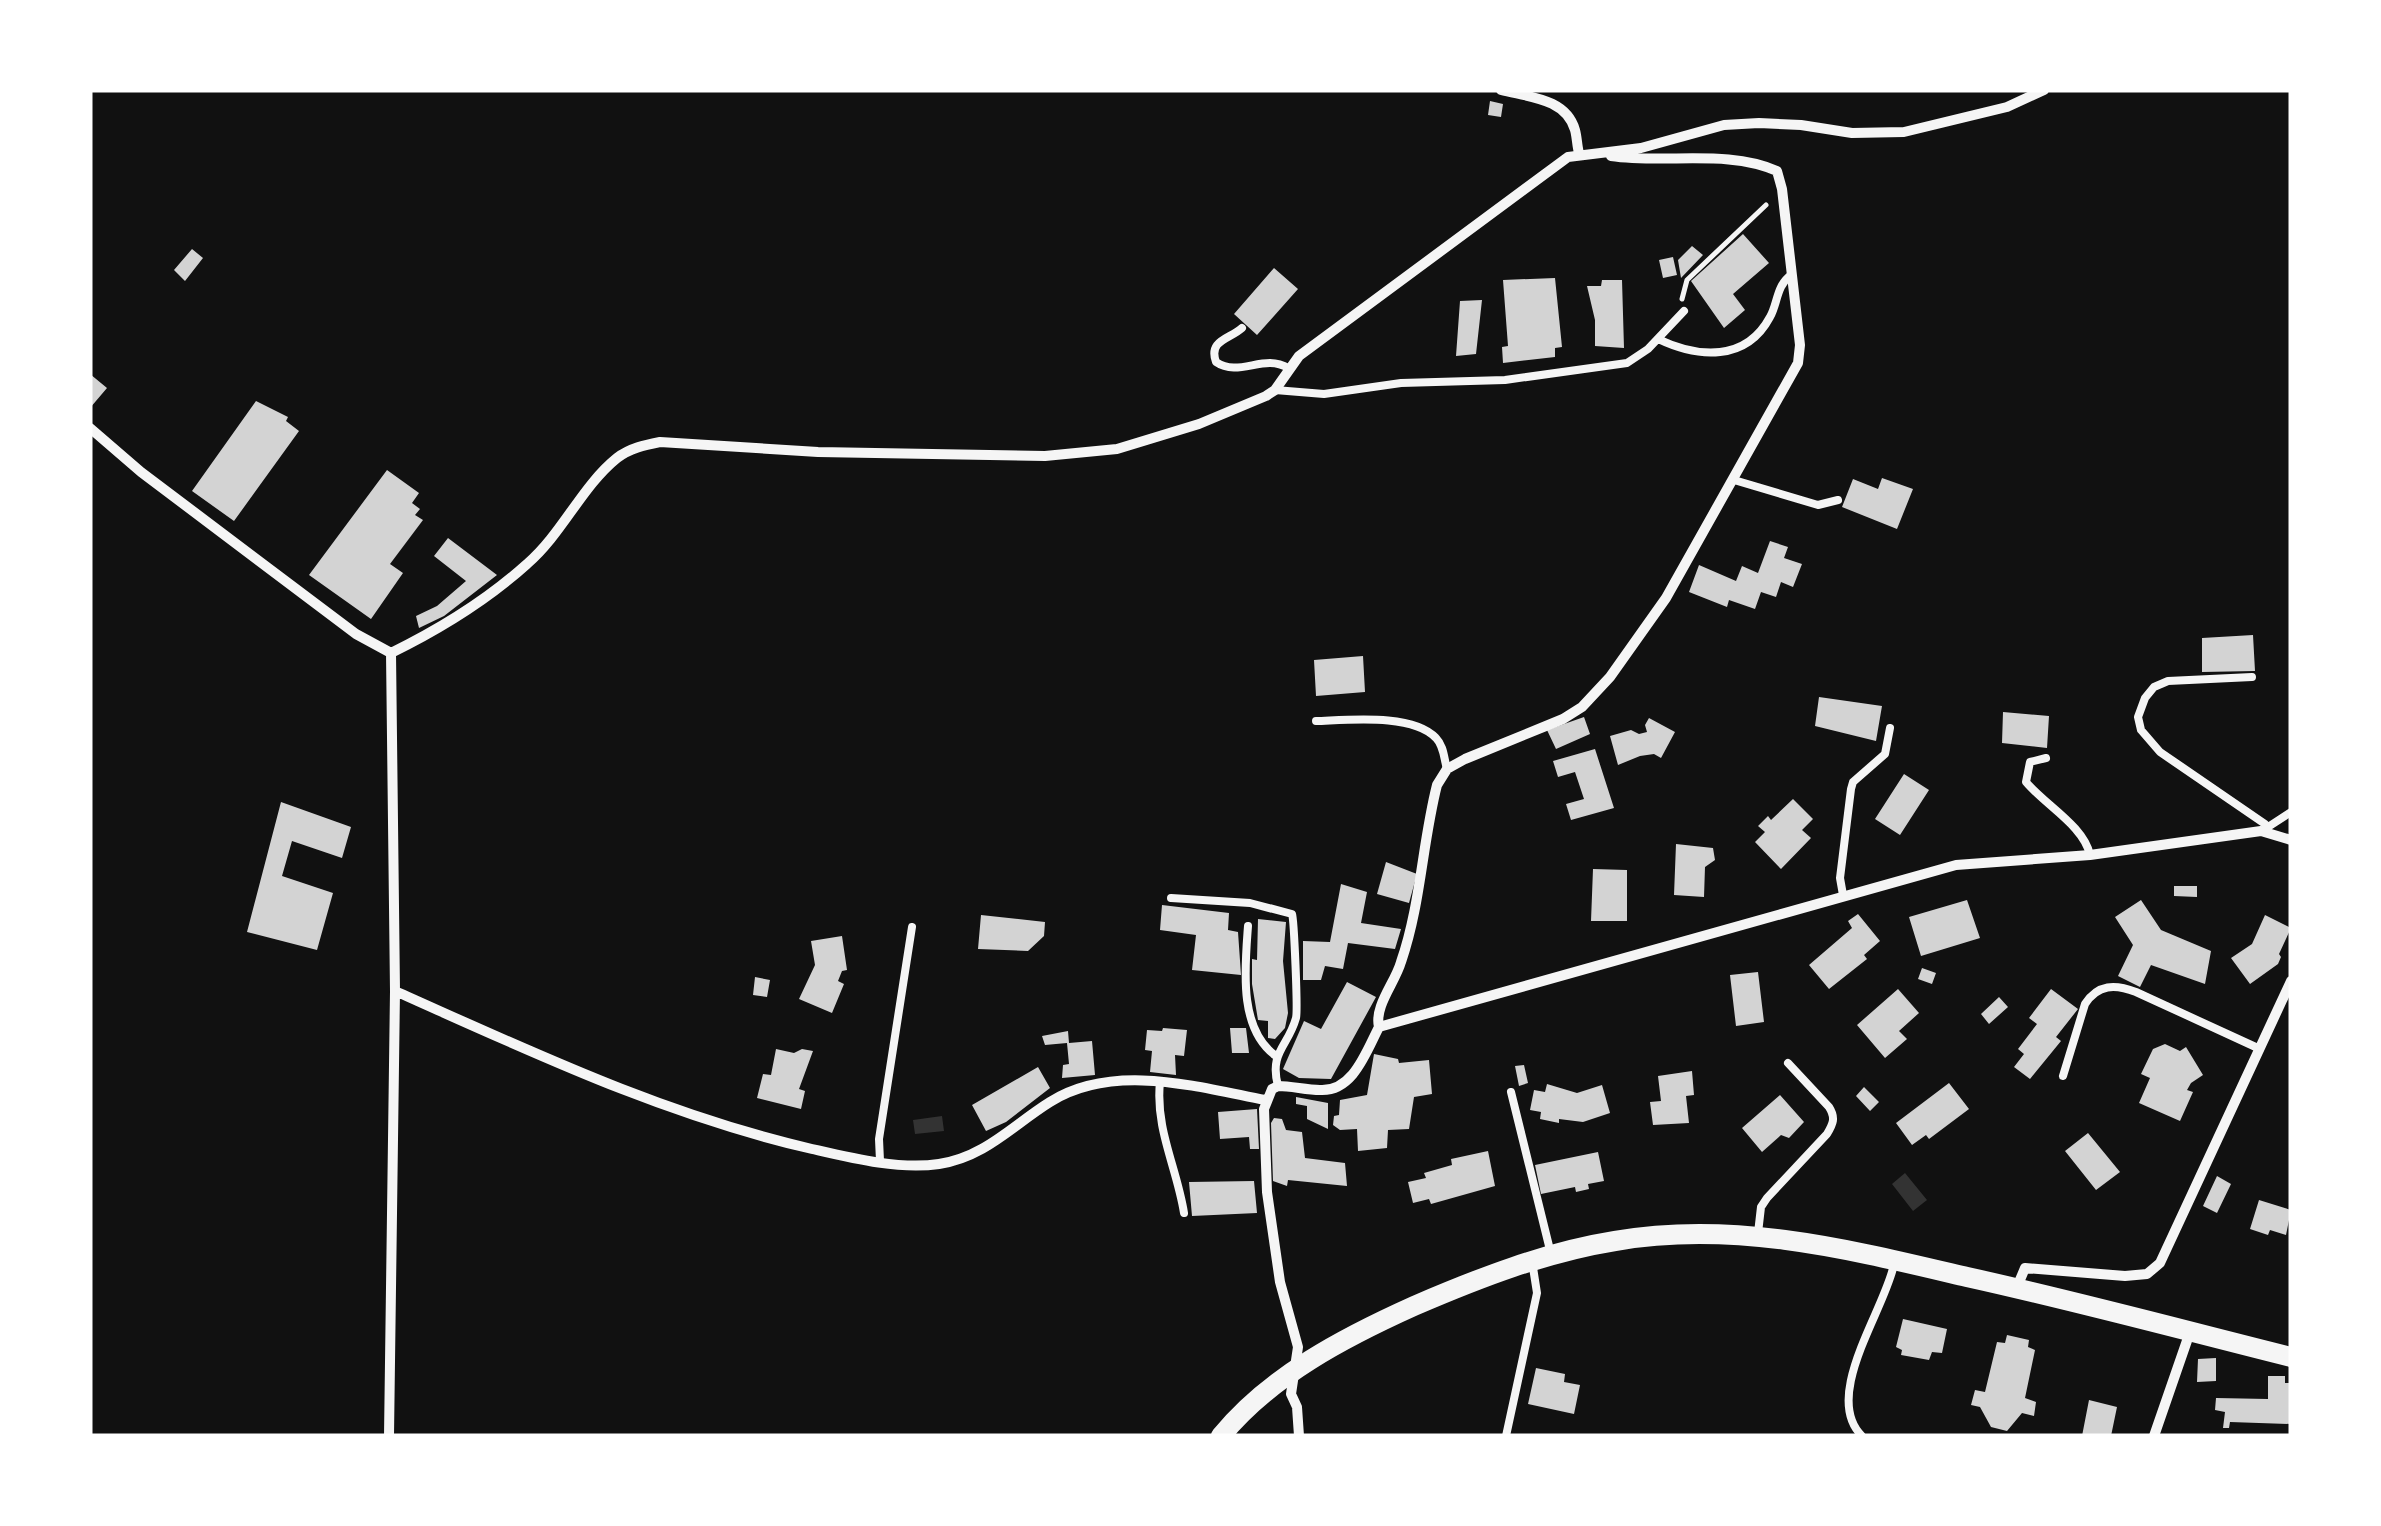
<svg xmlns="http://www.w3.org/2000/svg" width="2381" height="1526" viewBox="0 0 2381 1526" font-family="'Work Sans',sans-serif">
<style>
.water{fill:#333}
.building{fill:#d3d3d3}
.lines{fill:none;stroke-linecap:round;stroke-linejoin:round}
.path{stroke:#f5f5f5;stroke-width:5}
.service{stroke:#f5f5f5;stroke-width:8}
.minor{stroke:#f5f5f5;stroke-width:10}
.secondary{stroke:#f5f5f5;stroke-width:20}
</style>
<rect width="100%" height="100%" fill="#111"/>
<!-- water -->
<path class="water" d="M942,1116L944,1131L915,1134L913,1120Z
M1905,1173L1927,1200L1913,1211L1892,1184Z"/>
<!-- building -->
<path class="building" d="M1490,101L1503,104L1501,117L1488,115Z
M1743,234L1769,263L1733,294L1745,310L1724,328L1691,281Z
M1692,246L1703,255L1681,278L1678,260Z
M192,249L203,258L185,281L174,270Z
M1673,257L1677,275L1663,278L1659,260Z
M1274,268L1298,289L1257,335L1234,314Z
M1555,278L1562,347L1555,348V357L1503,363L1502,347L1508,346L1503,280Z
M1602,280H1622L1624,348L1595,346V320L1587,286H1601Z
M1482,300L1476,354L1456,356L1460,301Z
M90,374L107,388L90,408Z
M256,401L288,417L286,421L299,431L234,521L192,491Z
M387,470L419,493L412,503L420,509L415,515L423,520L390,564L403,573L371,619L309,575Z
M1882,478L1913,489L1897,529L1842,507L1853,479L1878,489Z
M448,538L497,575L444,616L419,628L416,616L437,606L466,581L434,556Z
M1770,541L1788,547L1784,558L1802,564L1793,587L1781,582L1776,597L1761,592L1755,609L1729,600L1727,607L1689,592L1699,565L1736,581L1742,566L1758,573Z
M2253,635L2255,671L2202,672V638Z
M1363,656L1365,692L1316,696L1314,660Z
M1819,697L1882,706L1876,741L1815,726Z
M2003,712L2049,716L2047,748L2002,743Z
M1584,717L1590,734L1556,749L1547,730Z
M1649,718L1675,732L1661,758L1654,754L1640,756L1618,765L1610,736L1631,730L1639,734L1647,732L1645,725Z
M1595,749L1614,808L1571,820L1566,804L1584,799L1575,772L1558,777L1553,761Z
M1904,774L1929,790L1900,835L1875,819Z
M1793,799L1813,819L1802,830L1811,838L1781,869L1755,842L1765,832L1758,826L1768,816L1771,820Z
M281,802L351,827L342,858L292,841L282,876L333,893L317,950L247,932Z
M1676,844L1713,848L1715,860L1705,867L1704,897L1674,895Z
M1386,862L1417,874L1409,903L1377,894Z
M1593,869L1627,870V921H1591Z
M1341,884L1367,892L1361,923L1401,929L1395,949L1348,943L1343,969L1325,966L1321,980H1303V941L1330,942Z
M2174,886H2197V897L2174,896Z
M1967,900L1980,938L1921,956L1909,917Z
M2141,900L2161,930L2211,951L2205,984L2151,965L2140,987L2118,976L2133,945L2115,917Z
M1162,905L1229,913L1228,930L1238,932L1241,975L1192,970L1196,935L1160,930Z
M1858,914L1880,941L1864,955L1867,959L1829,989L1809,965L1852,928L1848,921Z
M981,915L1045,922L1044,936L1028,951L978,949Z
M2265,915L2291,928L2279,954L2281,957L2278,964L2250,984L2231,958L2252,944Z
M1258,919L1286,922L1283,961L1288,1013L1285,1028L1275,1039L1268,1038V1021L1258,1020L1252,984V959L1257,960Z
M842,936L847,970L842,971L838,981L844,984L832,1013L799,999L815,965L811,941Z
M1922,968L1936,973L1932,984L1918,979Z
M1758,972L1764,1022L1736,1026L1730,975Z
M755,977L770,980L767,997L753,995Z
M1347,982L1376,997L1331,1079L1299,1078L1283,1069L1304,1021L1321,1029Z
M1898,989L1919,1013L1899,1031L1907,1039L1885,1058L1857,1025Z
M2051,989L2078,1009L2056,1037L2061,1041L2030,1079L2014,1067L2024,1054L2018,1049L2037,1024L2029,1018Z
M1999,997L2008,1007L1989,1024L1981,1014Z
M1163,1028L1187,1030L1184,1056L1175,1055L1176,1075L1150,1072L1152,1051L1145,1050L1147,1030L1162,1031Z
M1230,1028H1246L1249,1053H1232Z
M1068,1031L1069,1043L1092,1041L1095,1075L1062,1078L1063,1065L1069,1064L1067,1043L1045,1045L1042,1036Z
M2165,1044L2180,1051L2186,1047L2203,1075L2191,1083L2187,1090L2193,1092L2180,1121L2139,1103L2150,1078L2141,1074L2153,1049Z
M776,1049L794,1053L802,1049L813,1051L799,1089L805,1091L801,1109L757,1098L763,1074L771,1075Z
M1374,1054L1398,1059L1399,1063L1429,1060L1432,1094L1414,1097L1409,1129L1388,1130L1387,1148L1358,1151L1357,1129L1340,1130L1333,1125L1334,1116L1339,1115L1340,1100L1367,1095Z
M1524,1065L1528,1083L1519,1086L1515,1066Z
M1038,1067L1050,1088L1006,1122L986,1131L972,1105Z
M1692,1071L1694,1095L1686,1096L1689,1123L1653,1125L1650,1102L1661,1101L1658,1076Z
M1949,1083L1969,1109L1929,1139L1926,1135L1912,1145L1896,1123Z
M1547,1084L1577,1093L1602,1085L1610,1113L1583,1122L1559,1119V1123L1540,1119L1541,1112L1530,1110L1534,1090L1545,1092Z
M1864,1087L1879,1102L1870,1111L1856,1096Z
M1780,1095L1804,1122L1789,1138L1781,1135L1762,1152L1742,1128Z
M1296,1097L1328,1103V1129L1307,1119V1106L1296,1104Z
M1257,1109L1259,1149H1250L1249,1137L1220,1139L1218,1112Z
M1274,1118L1282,1119L1286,1130L1302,1132L1305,1158L1345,1163L1347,1186L1288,1180L1287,1186L1273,1181L1271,1123Z
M2088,1133L2120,1172L2096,1190L2065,1151Z
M1488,1151L1495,1186L1431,1204L1429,1199L1413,1203L1408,1182L1426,1178L1424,1173L1452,1165L1451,1159Z
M1598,1152L1604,1181L1588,1184L1589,1189L1576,1192L1575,1187L1541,1194L1535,1165Z
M2217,1176L2231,1184L2217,1213L2203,1206Z
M1254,1181L1257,1213L1192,1216L1189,1182Z
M2259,1200L2291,1210L2286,1235L2270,1230L2268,1235L2250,1229Z
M1903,1319L1947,1329L1942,1353L1932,1352L1929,1360L1901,1355L1902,1350L1896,1347Z
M2007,1335L2029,1340L2028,1347L2035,1350L2025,1398L2036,1402L2034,1416L2022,1413L2007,1431L1991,1427L1980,1407L1971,1405L1975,1390L1985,1392L1997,1342L2005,1343Z
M2216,1358V1381L2197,1382L2198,1359Z
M1536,1368L1565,1374L1564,1382L1580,1385L1574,1414L1528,1404Z
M2268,1376H2285V1383H2291V1424L2230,1422L2229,1428H2223L2225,1412L2215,1410L2216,1398L2268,1399Z
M2089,1400L2117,1407L2111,1436H2082Z"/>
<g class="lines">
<!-- path -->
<path class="path" d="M1682,299L1687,280L1766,205"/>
<!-- service -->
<path class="service" d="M1242,328C1230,339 1208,340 1216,362C1239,378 1264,353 1288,368
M1658,339C1698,358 1746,362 1770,317C1778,303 1776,286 1791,275
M1275,390L1324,394L1401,383L1505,380L1627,363L1648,349L1684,311
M1734,480L1818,505L1838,500
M2252,677L2168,681L2154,687L2145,698L2138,717L2141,730L2160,752L2265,824L2267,832
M1316,721C1348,720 1413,713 1436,738C1444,746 1444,759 1447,769
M2046,758L2030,762L2026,782C2045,805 2084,826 2090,855
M2268,827L2291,812
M1843,895L1840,878L1851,789L1853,782L1885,754L1890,728
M1171,898L1250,903L1292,914C1294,919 1298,1011 1296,1018C1288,1047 1269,1052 1278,1086
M1248,926C1245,967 1238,1029 1276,1056
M2063,1076L2085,1004C2098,984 2115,984 2136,992L2260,1049
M1160,1082C1155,1129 1177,1168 1184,1213
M1511,1092L1551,1254
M880,1161L879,1139L912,927
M1758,1233L1761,1207L1767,1198L1827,1134C1833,1124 1836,1118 1829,1107L1788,1063
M1506,1436L1537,1293L1532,1261
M1862,1436C1821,1396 1886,1308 1894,1264"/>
<!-- minor -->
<path class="minor" d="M1501,90C1528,97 1566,98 1575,130C1577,137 1577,146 1579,153
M90,428L141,472L356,634L391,653
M391,653C440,629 486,601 527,564C562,534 582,486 617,458C630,448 645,445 660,442L818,452L1045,456L1117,449L1199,424L1266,396L1275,390L1299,356L1568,157L1641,148L1724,125L1759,123L1801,125L1852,133L1904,132L2007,107L2044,90
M395,991C532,1052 664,1115 812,1149C851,1158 899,1170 939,1164C985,1157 1013,1125 1050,1102C1113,1062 1198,1087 1265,1100
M1379,1027C1374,1006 1395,983 1401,962C1421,904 1422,844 1437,785L1447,769L1465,759L1563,719L1582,707L1610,677L1666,598L1798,363L1800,345L1782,189L1777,171C1728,149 1666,164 1611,156
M2017,1287L2025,1268L2125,1276L2147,1274L2160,1263L2291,981
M389,1436L395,991L391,653
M1299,1436L1297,1407L1291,1394L1298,1347L1280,1282L1267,1192L1264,1109L1272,1089L1278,1086C1292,1086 1306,1090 1320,1090C1353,1092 1366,1052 1379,1027L1956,865L2090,855L2261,831L2291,840
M2154,1436L2190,1332"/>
<!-- secondary -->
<path class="secondary" d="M1221,1436C1270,1376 1345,1337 1414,1306C1479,1278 1546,1252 1615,1241C1735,1220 1852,1250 1967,1277C2076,1301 2183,1330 2291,1357"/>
</g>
<!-- border -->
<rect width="2381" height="1526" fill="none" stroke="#ffffff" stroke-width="185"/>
</svg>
